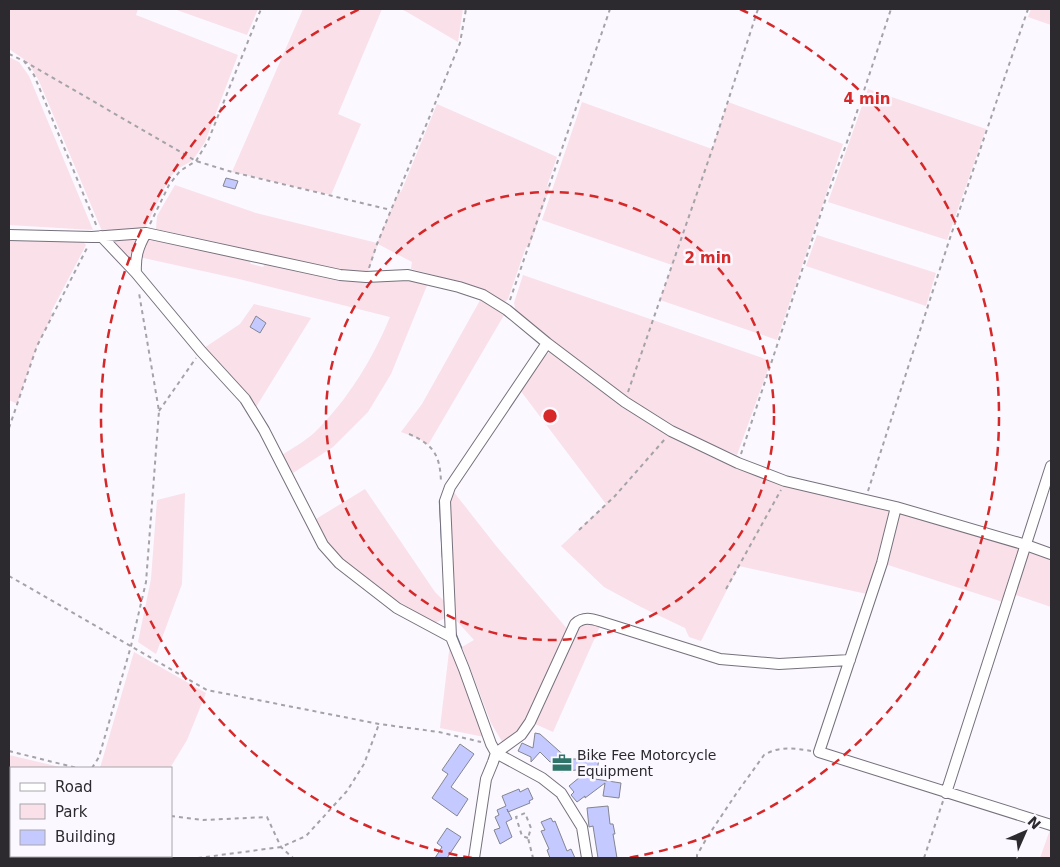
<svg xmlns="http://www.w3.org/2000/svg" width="1060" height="867" viewBox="0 0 1060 867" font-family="'DejaVu Sans',sans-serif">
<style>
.green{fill:#f9e0e9}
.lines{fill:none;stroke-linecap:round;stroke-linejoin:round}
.stream{stroke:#607ca4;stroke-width:2.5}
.building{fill:#c4c9ff;stroke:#848590}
.street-casing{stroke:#76717c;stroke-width:12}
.path{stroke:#a5a2a8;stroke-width:2;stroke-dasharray:4 4;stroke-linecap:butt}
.street{stroke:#fff;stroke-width:10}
.ring{fill:none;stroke:#d62828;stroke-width:2.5;stroke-dasharray:9 6}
.labels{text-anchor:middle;stroke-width:5;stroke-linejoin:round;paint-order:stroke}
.poi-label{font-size:14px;fill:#2c2a2e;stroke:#fbf8ff;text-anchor:start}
.centre{fill:#d62828;stroke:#fbf8ff;stroke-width:2.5}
.ring-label{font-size:15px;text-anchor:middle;font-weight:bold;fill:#d62828;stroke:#fbf8ff;stroke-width:5;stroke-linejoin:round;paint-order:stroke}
</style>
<rect width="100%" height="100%" fill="#fbf8ff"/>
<!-- green -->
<path class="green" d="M9,9H138L136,15L238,55L205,142L195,157L190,162L177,169L169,179L144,230L102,231L39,81L28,62L9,49Z
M174,9H258L247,35Z
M303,9H382L338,114L361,124L331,195L232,172Z
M401,9H463L458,42L407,12Z
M1031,9H1051V25L1028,17Z
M9,57L19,62L29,76L93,230L9,225Z
M868,89L986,129L947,240L828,202Z
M582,102L712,149L728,102L843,144L777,340L660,300L672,265L542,220Z
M437,104L557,157L547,186L550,187L529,248L526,247L508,299L504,303C472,285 446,278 411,269L412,262L378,244L366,277L244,255L245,249L156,229L157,216L175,185L256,213L377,243L399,191L401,192Z
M9,235L82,240L86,245L51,312L53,314L37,346L17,404L9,400Z
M817,235L936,273L926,306L806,266Z
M138,237L130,264L107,239Z
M148,237L248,258L251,264L263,267L266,262L323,276L361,282L395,281L403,279L428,283L391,374L368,412L333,447L293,473L282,455C293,448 305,441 314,433C347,401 373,359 390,317L239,279L139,257Z
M523,275L771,361L737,455L693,437L622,394L516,313L514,303Z
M483,295L507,310L428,445L420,439L401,432L422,404Z
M254,304L311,318L256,407L204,348L240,324Z
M551,351L610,395L750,472L890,510L867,594L739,566L701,641L689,637L685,628L641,607L604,587L561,546L606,504L520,390L542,358Z
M365,489L435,592L445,602V618L435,623C403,604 352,576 330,546C324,538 320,528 316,519Z
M453,491L497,547L569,631L529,720L517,734L503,743L491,723L462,647L474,640L456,620L448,504Z
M185,493L182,584L156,654L138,642L151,579L157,500Z
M900,513L1020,548L1003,602L885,564Z
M1028,551L1051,559V607L1013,594Z
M585,621L601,624L553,732L533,723L580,626Z
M450,643L484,737L440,728Z
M134,652L206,693L187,740L170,768H100Z
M9,755L64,768H11V816H9Z
M1051,827V858H1040Z"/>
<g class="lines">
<!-- stream -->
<path class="stream" d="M440,501L443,557
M455,633L461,648"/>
</g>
<!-- building -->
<path class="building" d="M226,178L238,181L235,189L223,186Z
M256,316L266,323L260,333L250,327Z
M535,733L540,734L568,759H583L584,756L599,760L595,779L621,783L619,798L603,796L605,783L585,798V796L577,802L571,795L574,792L569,786L591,768L561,772L558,768L560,761L550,762L540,752L531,762V757L518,751L522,743L533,748Z
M460,744L474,754L451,787L468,799L457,816L432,798L448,774L442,770Z
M528,788L533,799L529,801L530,803L508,812L507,809L512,819L506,822L512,837L500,844L494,830L500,828L495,817L499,815L497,810L506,806L502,796L519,789L520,792Z
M608,806L610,824H613L615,834H613L617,858H598L593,826L589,827L587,808Z
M551,818L553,822L555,821L567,851L571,849L575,858H550L547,850L549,849L541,831L545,830L541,822Z
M447,828L461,837L447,858H435L442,847L437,843Z"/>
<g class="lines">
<defs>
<path id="street" d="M9,235L92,237L146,233L340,275L366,277L408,275L459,287L483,295L507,310L547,343L625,402L671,431L738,463L785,481L896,507L1026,545L1051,554
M101,236L136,273L201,351L245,399L264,430L323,545L339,563L397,608L451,637
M136,273C135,257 138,247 146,233
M547,343L450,487L445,501L451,637L464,669L491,744L496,753L542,778L561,793L582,827L587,858
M896,507L882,563L819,752L1051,825
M946,793L1051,466
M474,858L486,779L493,762L496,753L521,735L530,722L575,624C584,616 592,619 602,622L720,659L779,664L850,660"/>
</defs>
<!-- street casing -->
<use href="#street" class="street-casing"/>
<!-- path -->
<path class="path" d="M9,54L24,61L34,75L97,227
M24,61L196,161L232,172L391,210
M150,224L169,185L180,171L196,161L208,141L261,9
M369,268L377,244L460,43L466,9
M510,300L610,9
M628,392L712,150L758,9
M159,411L196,358
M9,428L37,346L88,246
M409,434C434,445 440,455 441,482
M741,454L825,201L846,145L891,9
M868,491L949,241L1028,9
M579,530L614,497L665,439
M9,576L207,690L379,724L439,732L481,742
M726,589L781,490
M9,751L77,768
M92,768L99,757L131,646L146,582L159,411L139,293
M171,816L203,820L267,817L281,847L293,858
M528,838L522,836L516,817L525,813L531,828L528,838L533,858
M198,858L281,847L306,836L347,791L364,764L379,724
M697,858V855L708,836L736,794L764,755C779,746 794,748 811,751
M924,858L943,801"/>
<!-- street -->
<use href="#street" class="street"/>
</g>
<!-- distance rings -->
<g class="ring">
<circle cx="550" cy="416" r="224"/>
<path d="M472 858A449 449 0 0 1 360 9M740 9A449 449 0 0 1 628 858"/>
</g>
<!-- icons -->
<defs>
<symbol id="office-bare" viewBox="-9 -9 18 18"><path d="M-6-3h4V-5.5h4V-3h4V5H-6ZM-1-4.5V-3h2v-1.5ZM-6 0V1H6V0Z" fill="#2e7468" stroke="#fbf8ff" stroke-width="2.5" paint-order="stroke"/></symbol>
</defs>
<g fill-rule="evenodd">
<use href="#office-bare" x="548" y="749" width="28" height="28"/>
</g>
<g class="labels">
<!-- poi labels -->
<g class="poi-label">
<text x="577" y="760">Bike Fee Motorcycle<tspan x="577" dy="16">Equipment</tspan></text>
</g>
</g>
<circle cx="550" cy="416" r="8" class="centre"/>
<g class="ring-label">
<text x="867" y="104">4 min</text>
<text x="708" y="263">2 min</text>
</g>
<!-- border -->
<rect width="1060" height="867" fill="none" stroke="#2c2a2e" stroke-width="20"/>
<!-- legend -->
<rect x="10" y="767" width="162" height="90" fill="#fbf8ff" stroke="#a8a6ab"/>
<rect x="20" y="783" width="25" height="8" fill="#ffffff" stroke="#a8a6ab"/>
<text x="55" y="792" font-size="15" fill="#2c2a2e">Road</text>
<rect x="20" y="804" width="25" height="15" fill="#f9e0e9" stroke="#a8a6ab"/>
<text x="55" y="817" font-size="15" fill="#2c2a2e">Park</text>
<rect x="20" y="830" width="25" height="15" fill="#c4c9ff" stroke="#a8a6ab"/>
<text x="55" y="842" font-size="15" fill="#2c2a2e">Building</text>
<!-- north arrow -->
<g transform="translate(1025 832) rotate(45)" stroke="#fbf8ff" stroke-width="4" paint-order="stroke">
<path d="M0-4L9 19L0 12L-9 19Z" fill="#2c2a2e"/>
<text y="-8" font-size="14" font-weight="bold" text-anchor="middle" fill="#2c2a2e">N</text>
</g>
</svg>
